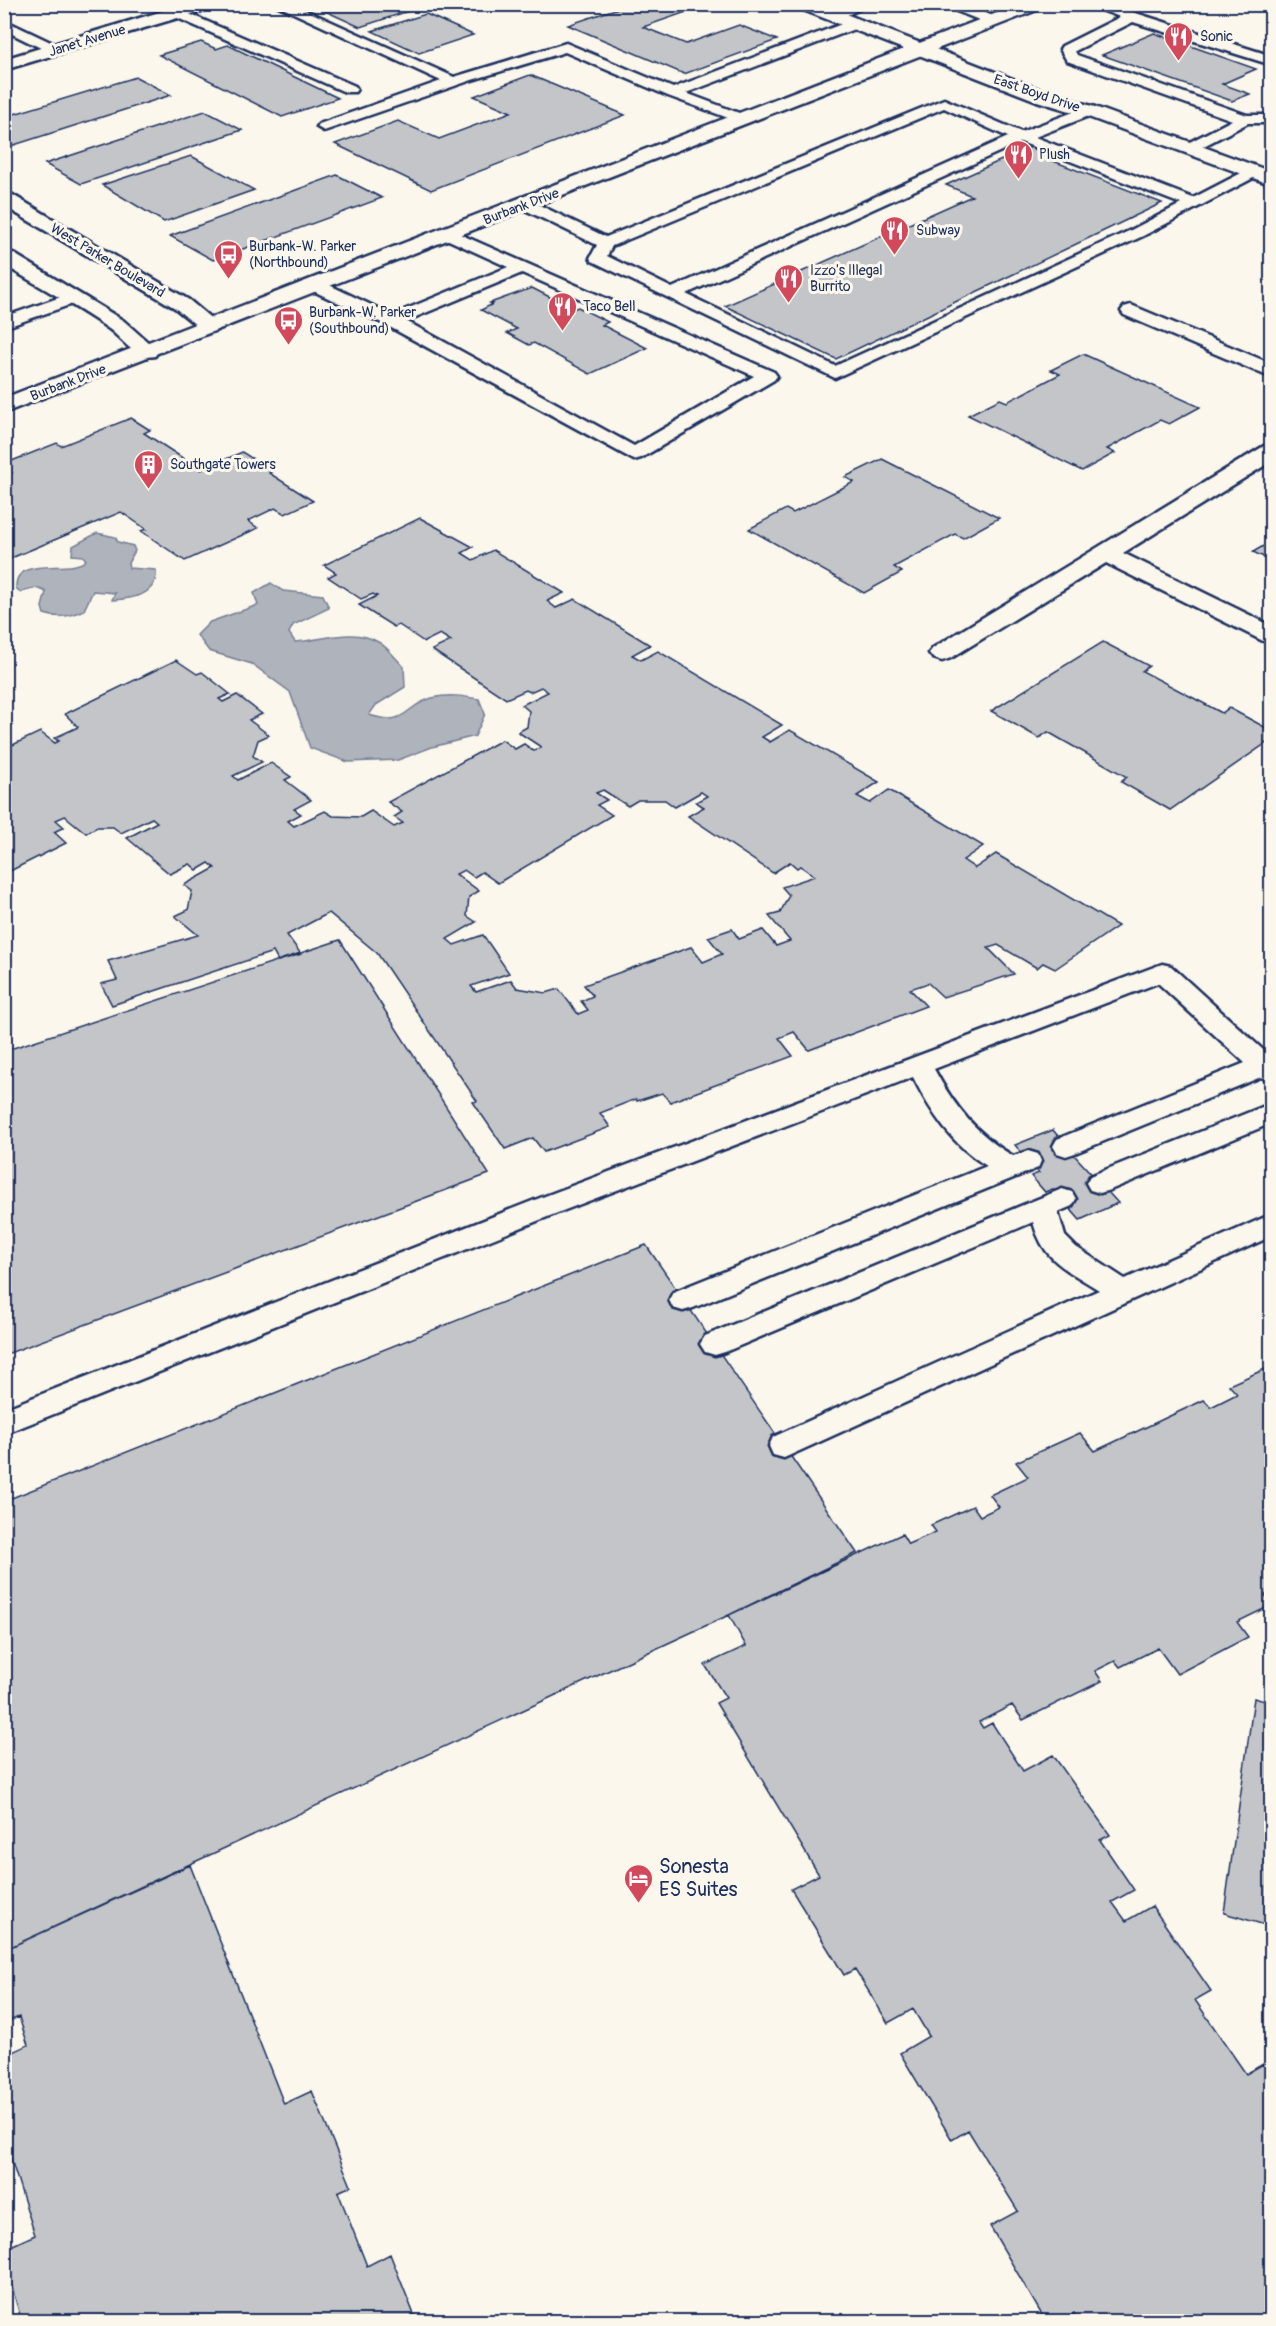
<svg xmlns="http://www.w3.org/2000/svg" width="1276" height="2326" viewBox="0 0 1276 2326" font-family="Pangolin,sans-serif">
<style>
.water{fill:#afb3bb;stroke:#747e96;stroke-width:1.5}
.building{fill:#c3c5c9;stroke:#1b2f5e;stroke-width:1.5;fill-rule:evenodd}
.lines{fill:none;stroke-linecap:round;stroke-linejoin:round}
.lane-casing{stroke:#1b2f5e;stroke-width:5}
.street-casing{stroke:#1b2f5e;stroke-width:5}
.secondary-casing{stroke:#1b2f5e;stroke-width:5}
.primary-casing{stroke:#1b2f5e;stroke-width:5}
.lane{fill:#fbf7ec;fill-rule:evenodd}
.street{fill:#fbf7ec;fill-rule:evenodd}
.secondary{fill:#fbf7ec;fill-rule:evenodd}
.primary{fill:#fbf7ec;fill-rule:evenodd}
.labels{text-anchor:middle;stroke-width:6;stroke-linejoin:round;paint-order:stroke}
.far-poi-label{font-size:14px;fill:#1b2f5e;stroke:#fbf7ec;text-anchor:start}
.far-street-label{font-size:14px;fill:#1b2f5e;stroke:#fbf7ec}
.near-poi-label{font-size:20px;fill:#1b2f5e;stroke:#fbf7ec;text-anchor:start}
</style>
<rect width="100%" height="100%" fill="#fbf7ec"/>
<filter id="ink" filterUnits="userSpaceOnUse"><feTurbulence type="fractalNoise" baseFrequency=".0167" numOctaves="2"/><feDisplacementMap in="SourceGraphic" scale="12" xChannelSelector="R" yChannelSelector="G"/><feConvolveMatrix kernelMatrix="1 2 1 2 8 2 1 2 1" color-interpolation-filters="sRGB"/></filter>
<g filter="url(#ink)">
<!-- water -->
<path class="water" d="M97,533L115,537L118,542L133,546L135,551L128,563L129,568L156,570C158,595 132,599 112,600L115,593L93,591L84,610C70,616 60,619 44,614L42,607L46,592C37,587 30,587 21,593L16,588C14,554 72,575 86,560L83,556L72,555L73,546Z
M271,583L283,591L323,595L329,608L293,625L289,633L295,642C322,641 353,626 380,643C388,648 396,659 404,667L405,687L376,705L369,715C408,727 402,707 432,698C449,694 462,696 479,699L485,714L475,736L432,747L398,760L348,762L310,748L290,692L252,664L209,651L197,635L210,622L258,605L254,593Z"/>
<!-- building -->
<path class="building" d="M317,4H399L412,10L360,27L314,6Z
M630,4H689L698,8L643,27L686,44L739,25L777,40L684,74L568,25Z
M426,14L473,35L419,53L372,31Z
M1154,33L1256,69L1222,84L1250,94L1232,101L1102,55Z
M201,42L216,49L228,45L338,98L282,117L159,55Z
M530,75L625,115L431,190L335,144L398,121L439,139L511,112L474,96Z
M136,77L171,95L11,146L4,142V117Z
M205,111L242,130L81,184L45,164Z
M1031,147L1046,153L1040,156L1162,203L836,359L725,306L972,196L946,185Z
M191,156L254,190L164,222L102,185Z
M337,175L382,198L213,260L170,236Z
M532,288L573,309L578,307L608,322L602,325L647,348L590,374L534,343L529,345L507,333L517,329L481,310L493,304L490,303Z
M1083,354L1200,407L1169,424L1160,420L1107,449L1115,453L1082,471L968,415L1000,399L1007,402L1060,374L1051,370Z
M131,418L150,430L144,433L201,470L242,452L272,471L269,473L313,501L285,514L275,508L248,521L258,528L185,561L141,531L146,529L121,512L4,561V476L12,473L4,469V464L57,443L61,446Z
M882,459L999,518L963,538L955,534L894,567L902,572L864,593L749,529L786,509L793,513L854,482L845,477Z
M420,518L473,547L462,553L473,560L493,550L564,593L547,601L556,608L575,599L650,645L632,655L641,660L658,651L782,725L762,737L770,742L790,730L879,782L857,796L870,803L889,790L983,846L963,860L975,868L996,854L1118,926L1055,969L1043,963L1037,968L998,945L988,948L1014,974L943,997L928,983L910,989L926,1006L809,1050L794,1032L779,1038L793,1056L670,1102L662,1093L637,1101L636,1099L600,1113L610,1127L544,1152L533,1138L505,1149L473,1102L477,1101L377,953L329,913L287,935L301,954L278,961L273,952L112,1005L101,984L117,980L108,961L198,935L175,916L188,910L192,891L184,885L215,868L209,863L197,870L190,864L170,874L127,838L157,822L152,818L121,833L113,827H97L86,833L65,816L56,820L64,827L54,832L66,843L4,874V749L40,732L55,743L59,741L54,738L78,727L65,714L176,660L197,674L202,672L230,694L219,699L223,702L237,695L262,714L249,720L269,735L258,740L253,756L262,762L233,776L238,780L271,763L291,777L285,780L311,800L294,809L301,814L288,821L294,826L325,811L333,816L361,817L371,811L394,827L403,823L394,817L402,812L388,802L502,740L515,749L524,744L534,751L541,747L518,732L527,727L529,711L522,705L548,692L541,687L530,692L526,690L506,699L432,650L451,641L440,634L424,642L399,625L394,627L359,605L377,596L373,594L361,599L328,577L336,573L324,565ZM603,790L628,806L638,800H665L675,807L701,792L707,796L696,802L704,807L688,816L773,873L790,862L797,868L800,866L815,876L782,887L789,895L780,913L769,916L790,941L776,946L763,930L739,939L732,929L708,937L722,954L703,962L691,947L584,985L593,996L581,1001L588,1010L578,1014L559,989L546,993L517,988L511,980L476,992L471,986L509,973L483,935L454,945L447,939L476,922L467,916L469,897L479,891L456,874L464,870L474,877L482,872L498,883L612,815L597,805L607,800L596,793Z
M1272,541V561L1253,552Z
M1103,642L1149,666L1142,671L1222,713L1229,708L1272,731V739L1170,810L1121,782L1127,777L1048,732L1039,738L991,711Z
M340,940L489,1174L4,1355V1051Z
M1053,1130L1066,1146L1118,1203L1080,1220L1053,1189L1045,1192L1031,1176L1039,1173L1015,1145Z
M646,1245L857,1553L729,1615L4,1950V1501Z
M1272,1366V1592L1265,1595L1272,1605L1237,1622L1248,1637L1177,1674L1158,1648L1120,1667L1115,1661L1095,1671L1102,1681L1023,1720L1012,1705L979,1722L983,1728L992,1723L1023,1771L1053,1755L1110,1835L1100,1840L1134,1890L1112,1902L1126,1921L1152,1906L1211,1991L1195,2000L1246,2074L1263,2064L1272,2077V2322H1079L1074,2313L1060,2322H1046L990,2226L1018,2211L968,2130L952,2140L900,2053L929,2036L913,2009L888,2023L855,1969L844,1975L791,1889L819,1875L716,1703L726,1698L705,1665L746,1646L729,1615L902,1534L908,1544L936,1532L931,1525L973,1506L980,1516L999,1507L990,1495L1028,1477L1016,1462L1080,1433L1095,1451L1204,1400L1211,1407L1237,1394L1229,1385Z
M1254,1698L1272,1703V1927L1224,1913Z
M190,1865L284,2104L312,2091L351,2186L338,2192L367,2266L390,2254L417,2322H22L4,2260V2249L35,2235L4,2137V2056L28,2045L19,2017L4,2023V1950Z"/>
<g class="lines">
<defs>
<path id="lane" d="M274,4H292L454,77L566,43L673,88L847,22L852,21L859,25L857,28L686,93L747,116L749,119L742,123L668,96L565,52L472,80L324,131L317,127L319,124L441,81Z
M851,4H870L839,19L834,20L827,16Z
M939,4H960L999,18L1001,21L994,25L989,24Z
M1085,4H1107L1272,56V65L1133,22L1075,51L1077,55L1247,115H1272V123H1248L1194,151H1184L1181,148L1184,145L1232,120L1067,61L1060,49L1062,46L1120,17Z
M178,9L355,86L357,89L355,92H345L173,16L171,13Z
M4,20L61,47L63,50L61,53H51L4,30Z
M944,99L1021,132L1084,108H1094L1096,111L1094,114L1035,137L1193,198L1249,169L1254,167L1262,172L1259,175L1143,236L835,378L592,261L590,258L597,245L519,207L517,204L519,201H531L606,237ZM944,108L1008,137L672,288L607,256L612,246ZM1021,142L1181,204L1131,230L835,366L686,294Z
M448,229L774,372L777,376L774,380L641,458L634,460L386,325L309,289L307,285L315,280L321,281L392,315L508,267L442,237L440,234ZM522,273L754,376L634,446L406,321Z
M72,293L78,294L80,298L78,302L4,328V317Z
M1162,964L1171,966L1272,1058V1082L1261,1077L1075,1153L1066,1156L1057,1153L1053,1146L1057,1139L1245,1063L1158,983L934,1069C954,1106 976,1134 1013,1156L1028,1151L1038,1154L1041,1161L1038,1168L693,1308L683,1311L673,1308L669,1300L673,1292L987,1166C952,1145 931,1113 913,1077L565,1210L4,1434V1409L545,1196Z
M1272,1103V1123L1110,1190L1100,1193L1090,1190L1086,1183L1090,1176Z
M1062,1189L1072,1192L1076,1199L1072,1206L1058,1212L1065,1236L1076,1247L1125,1279L1272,1214V1236L784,1458L773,1455L769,1446L773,1437L1099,1290C1066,1269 1044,1262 1033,1222L725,1352L715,1355L705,1352L700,1344L705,1336Z"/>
<path id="street" d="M186,4H213L211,8L4,70V59Z
M796,4H820L1049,93L1095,107L1272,172V185L1083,115L1037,101L798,8Z
M1131,305L1272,364V378L1124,315L1121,311L1124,307Z
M1272,444V461L1123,553L1272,626V644L1263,641L1106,563L951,658L942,661L933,658L929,653L933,648L1264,446Z"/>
<path id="secondary" d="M4,192L11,194L189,300L220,326L216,330L209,332L202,330L175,308L4,206Z
M4,250L11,252L124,321L158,351L155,356C135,360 123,339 109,329C76,306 39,286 4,265Z"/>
<path id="primary" d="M1020,4H1044L1042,8L4,413V398Z"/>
</defs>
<!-- lane casing -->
<use href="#lane" class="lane-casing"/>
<!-- street casing -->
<use href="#street" class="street-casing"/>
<!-- secondary casing -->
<use href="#secondary" class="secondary-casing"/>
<!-- primary casing -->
<use href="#primary" class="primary-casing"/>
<!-- lane -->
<use href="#lane" class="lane"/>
<!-- street -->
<use href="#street" class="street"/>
<!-- secondary -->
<use href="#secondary" class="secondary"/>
<!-- primary -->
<use href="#primary" class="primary"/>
</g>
</g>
<!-- icons -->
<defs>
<symbol id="restaurant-pin" viewBox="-11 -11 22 30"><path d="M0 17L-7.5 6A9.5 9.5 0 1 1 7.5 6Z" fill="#d1495b" stroke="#fbf7ec"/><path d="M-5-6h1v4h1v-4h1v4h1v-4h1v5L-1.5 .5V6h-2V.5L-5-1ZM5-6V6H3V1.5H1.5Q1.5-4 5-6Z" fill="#fff"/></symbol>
<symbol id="bus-pin" viewBox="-11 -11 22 30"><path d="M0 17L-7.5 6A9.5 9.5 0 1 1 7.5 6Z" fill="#d1495b" stroke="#fbf7ec"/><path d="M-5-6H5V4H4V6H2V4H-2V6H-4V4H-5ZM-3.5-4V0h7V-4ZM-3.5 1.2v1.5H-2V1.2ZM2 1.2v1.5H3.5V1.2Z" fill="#fff"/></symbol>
<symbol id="building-pin" viewBox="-11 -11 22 30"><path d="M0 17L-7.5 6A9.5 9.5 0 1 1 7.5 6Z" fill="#d1495b" stroke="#fbf7ec"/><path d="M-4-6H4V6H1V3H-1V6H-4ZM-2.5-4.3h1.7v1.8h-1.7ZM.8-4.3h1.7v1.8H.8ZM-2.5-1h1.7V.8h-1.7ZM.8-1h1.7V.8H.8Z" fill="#fff"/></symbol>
<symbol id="hotel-pin" viewBox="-11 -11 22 30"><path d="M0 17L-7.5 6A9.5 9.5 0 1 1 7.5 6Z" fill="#d1495b" stroke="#fbf7ec"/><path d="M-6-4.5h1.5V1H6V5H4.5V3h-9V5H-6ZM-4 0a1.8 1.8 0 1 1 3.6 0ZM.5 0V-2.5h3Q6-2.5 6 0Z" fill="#fff"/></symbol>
</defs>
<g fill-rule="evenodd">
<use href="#restaurant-pin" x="1162" y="20" width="33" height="45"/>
<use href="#restaurant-pin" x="1002" y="138" width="33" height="45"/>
<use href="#restaurant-pin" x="878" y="214" width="33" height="45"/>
<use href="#bus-pin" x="212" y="238" width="33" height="45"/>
<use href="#restaurant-pin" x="772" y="262" width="33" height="45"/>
<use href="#restaurant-pin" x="546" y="290" width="33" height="45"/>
<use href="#bus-pin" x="272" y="304" width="33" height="45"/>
<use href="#building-pin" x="132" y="448" width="33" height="45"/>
<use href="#hotel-pin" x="622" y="1862" width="33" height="45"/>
</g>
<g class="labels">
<!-- far-poi labels -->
<g class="far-poi-label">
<text x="1200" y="41">Sonic</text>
<text x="1039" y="159">Plush</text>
<text x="916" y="235">Subway</text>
<text x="249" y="251">Burbank-W. Parker<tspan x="249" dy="16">(Northbound)</tspan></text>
<text x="810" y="275">Izzo's Illegal<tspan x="810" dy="16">Burrito</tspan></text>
<text x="583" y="311">Taco Bell</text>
<text x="309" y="317">Burbank-W. Parker<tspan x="309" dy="16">(Southbound)</tspan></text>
<text x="170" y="469">Southgate Towers</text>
</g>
<!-- far-street labels -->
<g class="far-street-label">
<text transform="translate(87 40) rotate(-17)" y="5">Janet Avenue</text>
<text transform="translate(1037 93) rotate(19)" y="5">East Boyd Drive</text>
<text transform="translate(521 206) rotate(-21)" y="5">Burbank Drive</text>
<text transform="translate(108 260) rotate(31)" y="5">West Parker Boulevard</text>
<text transform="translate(68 382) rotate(-21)" y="5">Burbank Drive</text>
</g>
<!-- near-poi labels -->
<g class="near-poi-label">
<text x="659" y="1873">Sonesta<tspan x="659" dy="23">ES Suites</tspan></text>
</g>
</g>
<!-- margin -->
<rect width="1276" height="2326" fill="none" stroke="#fbf7ec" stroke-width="24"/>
<rect x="12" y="12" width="1252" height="2302" fill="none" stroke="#1b2f5e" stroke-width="2" filter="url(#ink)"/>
</svg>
